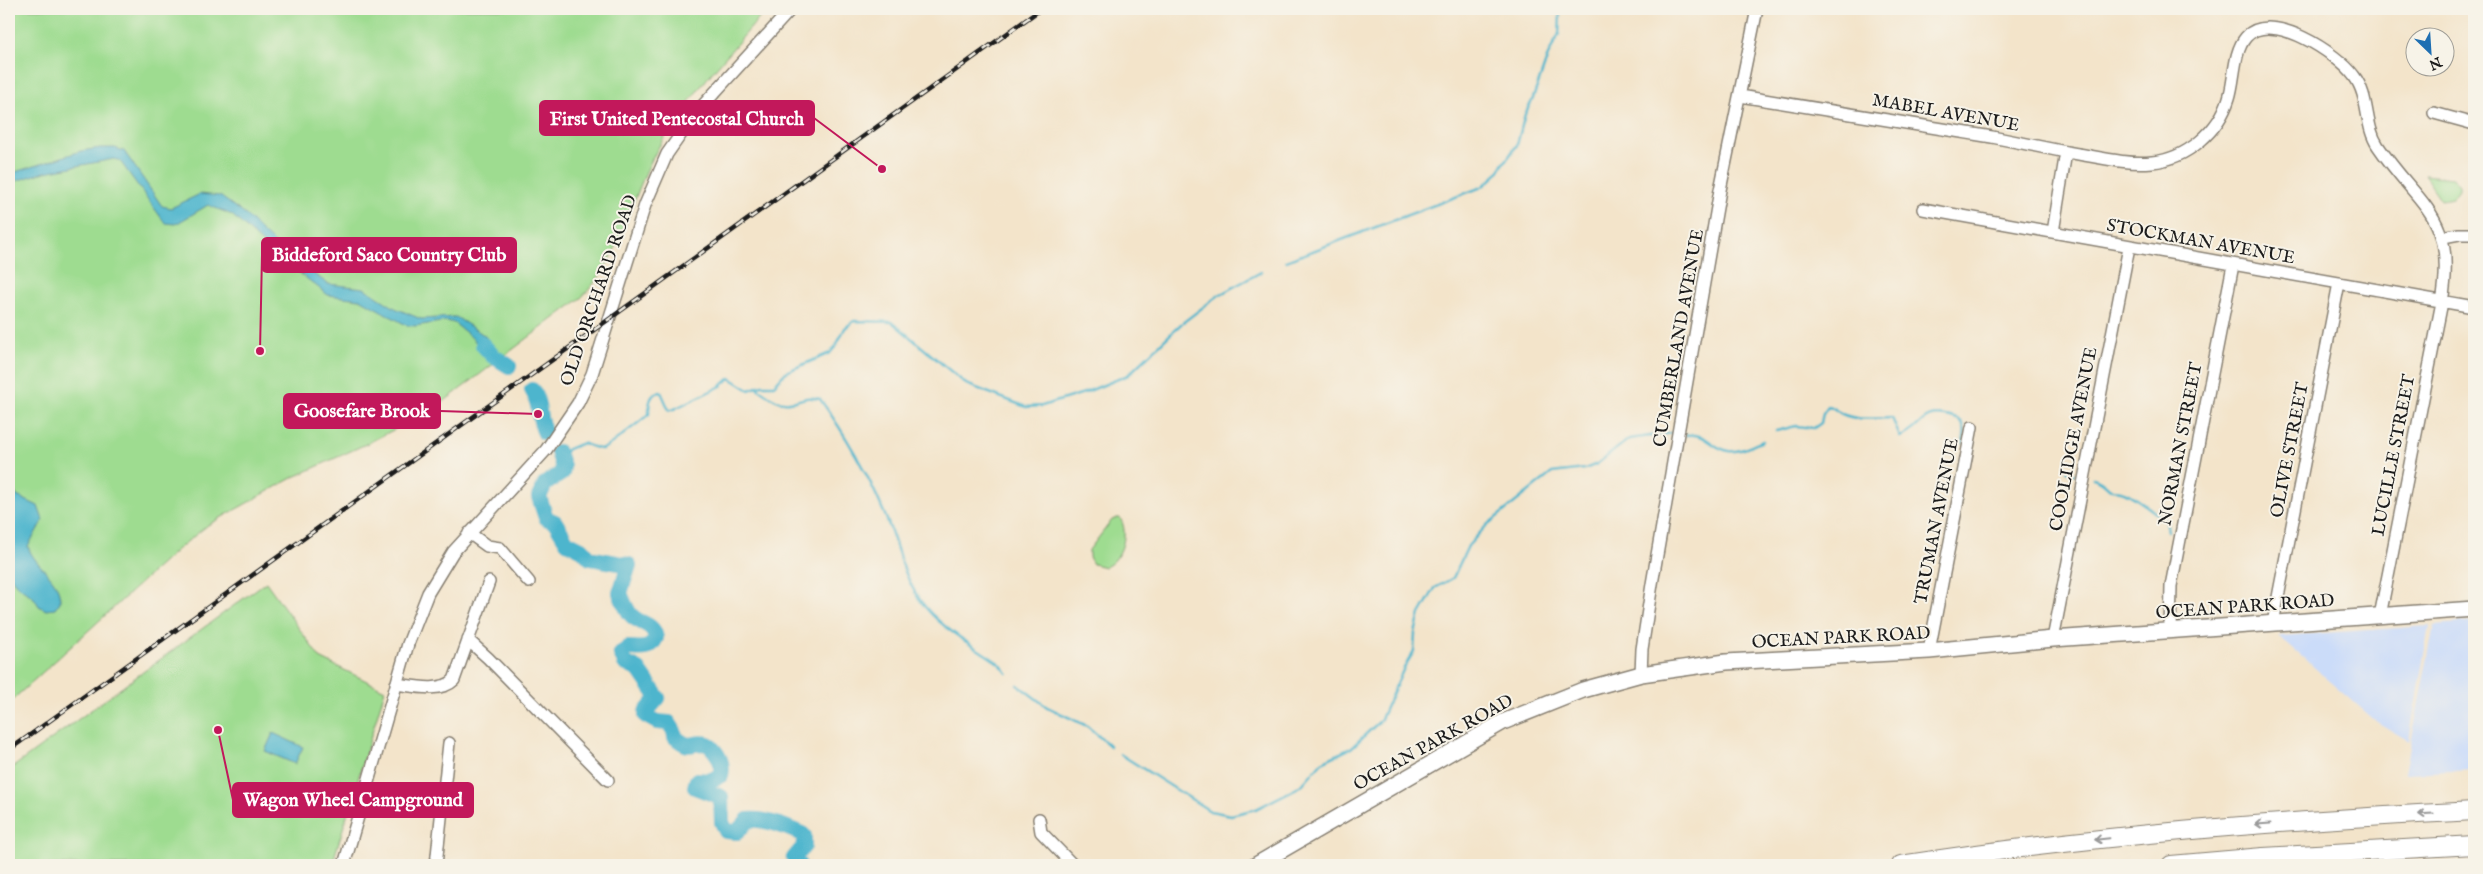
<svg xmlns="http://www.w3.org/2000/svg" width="2483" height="874" viewBox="0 0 2483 874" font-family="'IM FELL English',serif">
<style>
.built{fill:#cbdcf9}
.green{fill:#9edc90;stroke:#5d7c56}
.water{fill:#4eb5cd;stroke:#356874}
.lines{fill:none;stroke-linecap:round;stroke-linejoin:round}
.stream{stroke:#4eb5cd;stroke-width:2.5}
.river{stroke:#4eb5cd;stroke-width:16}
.minor-casing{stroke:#888073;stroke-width:14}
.major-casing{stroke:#888073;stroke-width:18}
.highway-casing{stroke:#888073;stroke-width:20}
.minor{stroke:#fff;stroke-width:11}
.major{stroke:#fff;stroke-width:15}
.highway{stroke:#fff;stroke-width:18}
.rail-casing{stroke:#1c1c1c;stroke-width:4.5}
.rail{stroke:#f7f3e8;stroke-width:2.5;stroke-dasharray:8;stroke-linecap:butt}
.oneway{stroke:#999}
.labels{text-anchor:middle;stroke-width:4;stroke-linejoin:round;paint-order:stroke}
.street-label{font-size:18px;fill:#1c1c1c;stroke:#f7f3e8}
.leader{fill:none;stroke:#c2185b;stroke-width:2}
.callout-dot{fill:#c2185b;stroke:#f7f3e8;stroke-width:2}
.callout{fill:#c2185b;stroke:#c2185b;stroke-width:2}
.callout-label{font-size:19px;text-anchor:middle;font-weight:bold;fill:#fff}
</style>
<rect width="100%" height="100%" fill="#f7f3e8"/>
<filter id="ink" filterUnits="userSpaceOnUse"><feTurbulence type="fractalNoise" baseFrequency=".02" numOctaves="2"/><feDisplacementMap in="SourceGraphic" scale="10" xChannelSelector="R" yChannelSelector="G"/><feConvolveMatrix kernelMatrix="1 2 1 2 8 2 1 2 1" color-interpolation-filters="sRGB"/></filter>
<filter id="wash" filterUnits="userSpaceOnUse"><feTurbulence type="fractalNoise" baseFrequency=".0096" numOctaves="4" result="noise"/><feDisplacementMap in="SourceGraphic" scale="20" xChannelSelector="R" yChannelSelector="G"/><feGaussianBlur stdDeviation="1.12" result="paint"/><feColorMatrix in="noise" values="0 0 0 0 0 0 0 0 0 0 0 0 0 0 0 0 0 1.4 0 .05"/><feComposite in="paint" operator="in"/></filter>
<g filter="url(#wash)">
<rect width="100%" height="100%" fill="#f3e4ca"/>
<!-- built -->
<path class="built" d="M2474,622V770L2405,773L2434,625Z
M2429,626L2409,741L2377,722L2278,636Z"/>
<!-- green -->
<path class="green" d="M9,9H767C729,54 686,98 657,150C629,200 624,255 581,298L434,409L366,444L290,479L208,525L178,549L9,703Z
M2424,175L2453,178L2459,185V190L2453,198L2441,200Z
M1117,518H1120C1130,533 1121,561 1105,567L1093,564L1089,557V550L1112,520Z
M266,582L320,658L385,690L332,865H9V770Z"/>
<!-- water -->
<path class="water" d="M100,148H115L124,151L162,206L171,208L200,194L220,196L247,216L263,233L296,261L328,284L364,288L395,308L421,319L456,317L484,335L502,357L495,362L469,335L454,323L447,321L415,326L406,325L360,299L328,295L275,254L232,215L208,205L176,224L165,223L120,161L114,159L45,172L9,183V174L81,151Z
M9,483L17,496L38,506L43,520L28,546C34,567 61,577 60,602L55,609L46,610L39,606L34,598L16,584L9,575Z
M273,733L303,747L295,764L265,751Z"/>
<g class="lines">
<!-- stream -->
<path class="stream" d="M1286,261L1482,187L1495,176L1517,145L1525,114L1532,101L1549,53L1559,34L1560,16L1558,9
M757,388C767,394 777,404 789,402C804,401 802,395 820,399C846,435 868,474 885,515C897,544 902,574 920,600C938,627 974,646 1000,664L1007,673
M1776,431L1796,426L1814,428L1821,423L1823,413L1828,406C1835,407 1836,412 1842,414C1857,421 1876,418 1892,418L1900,437C1925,428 1918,408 1954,418C1967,421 1965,433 1963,443
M1686,435C1708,432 1710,448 1729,451C1739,453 1753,445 1763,441
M561,458L568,449L583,443C588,445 596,449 602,449C606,449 643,419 649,414C649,404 649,393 661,392L669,410H672L721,386L730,378L749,390L762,385H774L786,372L830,353L836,346L845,328L854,321L892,322L966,384L1026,407L1042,406L1084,393L1128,375L1181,324L1219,295L1261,272
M2067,471L2075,474
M2093,478C2106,481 2105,487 2112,490C2116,491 2120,490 2124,492C2139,498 2151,511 2166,520L2168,531
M1018,685L1047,707L1087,726L1110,746
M1120,754L1210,811L1231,815L1256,809L1301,786L1322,762L1351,748L1380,721L1404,668L1414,651L1415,633L1420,614L1435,588L1453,578L1468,546L1487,525L1552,473L1585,469L1597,464L1629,439L1672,433"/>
<!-- river -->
<path class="river" d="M483,345L493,356L509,366
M532,390C541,403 537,417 545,433
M558,452L563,467L562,473L545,484L539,497L546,518L555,522L567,542L583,550L590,558L629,565L620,593C623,600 626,609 631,615C640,625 653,622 656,638C649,652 640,648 628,648L621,654L625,663L639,670L658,698L646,712V716L657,722L669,723L674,731L675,737C692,752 692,740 708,744C717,752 724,763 721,775L710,781L697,780L695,787L721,797L722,822L726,831L737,832L748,820C765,818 786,827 802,834L804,836V846L794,858L799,865"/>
</g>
</g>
<g filter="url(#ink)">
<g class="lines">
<defs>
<path id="minor" d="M1740,96L1992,137L2066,152L2053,232
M2434,113L2474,124
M2066,152C2094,156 2125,165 2152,162C2187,159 2219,131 2229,98C2235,80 2233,52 2246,37C2271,9 2338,54 2354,76C2370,97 2364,125 2378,146C2420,208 2457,215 2442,302L2380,616
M1923,209L2474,307
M2443,237L2459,234H2474
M469,533L487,546L500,548L529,582
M2273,623L2339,283
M2170,631L2171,586L2233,265
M2053,639L2129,247
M468,640L488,658L608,780
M1929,651L1972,427
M1641,674L1642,649L1652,584L1720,190L1757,9
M396,684C413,686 441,693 454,680L489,582
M1039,819L1041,832L1073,865
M344,865L408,644L428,593L453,552L546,450L578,403L592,374L645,205L667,154L695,114L791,9
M436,865L449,743"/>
<path id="major" d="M1256,865L1503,722L1583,690L1641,674L1726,662L1929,651L2053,639L2474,609"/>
<path id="highway" d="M1901,865C2091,835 2283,821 2474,811
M2171,865L2263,857L2474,845"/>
</defs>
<!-- minor casing -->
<use href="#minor" class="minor-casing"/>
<!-- major casing -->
<use href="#major" class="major-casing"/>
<!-- highway casing -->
<use href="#highway" class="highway-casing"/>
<!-- minor -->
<use href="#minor" class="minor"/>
<!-- major -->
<use href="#major" class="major"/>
<!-- highway -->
<use href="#highway" class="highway"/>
<defs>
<path id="rail" d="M9,750L1041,9"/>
</defs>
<!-- rail casing -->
<use href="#rail" class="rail-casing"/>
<!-- rail -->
<use href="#rail" class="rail"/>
</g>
<!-- one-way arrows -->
<defs><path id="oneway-shaft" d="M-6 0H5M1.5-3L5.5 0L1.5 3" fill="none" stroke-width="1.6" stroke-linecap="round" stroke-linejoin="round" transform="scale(1.25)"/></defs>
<g class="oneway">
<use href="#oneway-shaft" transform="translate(2426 814) rotate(177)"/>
<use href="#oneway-shaft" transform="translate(2263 824) rotate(176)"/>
<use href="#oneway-shaft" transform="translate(2102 839) rotate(174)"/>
</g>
</g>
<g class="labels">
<!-- street labels -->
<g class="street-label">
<text transform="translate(1946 112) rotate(10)" y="6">MABEL AVENUE</text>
<text transform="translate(2201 241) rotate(10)" y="6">STOCKMAN AVENUE</text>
<text transform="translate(598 290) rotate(-71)" y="6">OLD ORCHARD ROAD</text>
<text transform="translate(1678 338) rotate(-80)" y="6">CUMBERLAND AVENUE</text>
<text transform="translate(2073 439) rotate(-79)" y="6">COOLIDGE AVENUE</text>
<text transform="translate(2180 444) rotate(-79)" y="6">NORMAN STREET</text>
<text transform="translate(2289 450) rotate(-79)" y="6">OLIVE STREET</text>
<text transform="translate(2393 455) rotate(-79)" y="6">LUCILLE STREET</text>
<text transform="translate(1936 521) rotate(-79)" y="6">TRUMAN AVENUE</text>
<text transform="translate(2245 606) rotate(-4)" y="6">OCEAN PARK ROAD</text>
<text transform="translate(1841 637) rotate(-3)" y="6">OCEAN PARK ROAD</text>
<text transform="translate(1433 742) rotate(-29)" y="6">OCEAN PARK ROAD</text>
</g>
</g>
<!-- callouts -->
<path class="leader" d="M882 169L814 118M260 351L262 255M538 414L440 411M218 730L233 800"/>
<g class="callout-dot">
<circle cx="882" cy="169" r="5"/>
<circle cx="260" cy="351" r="5"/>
<circle cx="538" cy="414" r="5"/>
<circle cx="218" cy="730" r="5"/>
</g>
<g class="callout">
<rect x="540" y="101" width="274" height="34" rx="5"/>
<rect x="262" y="238" width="254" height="34" rx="5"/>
<rect x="284" y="394" width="156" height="34" rx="5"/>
<rect x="233" y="783" width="240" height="34" rx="5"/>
</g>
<g class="callout-label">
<text x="677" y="125">First United Pentecostal Church</text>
<text x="389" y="261">Biddeford Saco Country Club</text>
<text x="362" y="417">Goosefare Brook</text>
<text x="353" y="806">Wagon Wheel Campground</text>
</g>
<!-- margin -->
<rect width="2483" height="874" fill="none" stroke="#f7f3e8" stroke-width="30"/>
<!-- north arrow -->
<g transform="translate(2430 52) rotate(155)"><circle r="24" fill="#f7f3e8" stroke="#9f9d96"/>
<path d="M0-4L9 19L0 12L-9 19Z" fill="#1f6fb2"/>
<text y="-8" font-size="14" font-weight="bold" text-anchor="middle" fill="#1c1c1c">N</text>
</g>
</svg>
